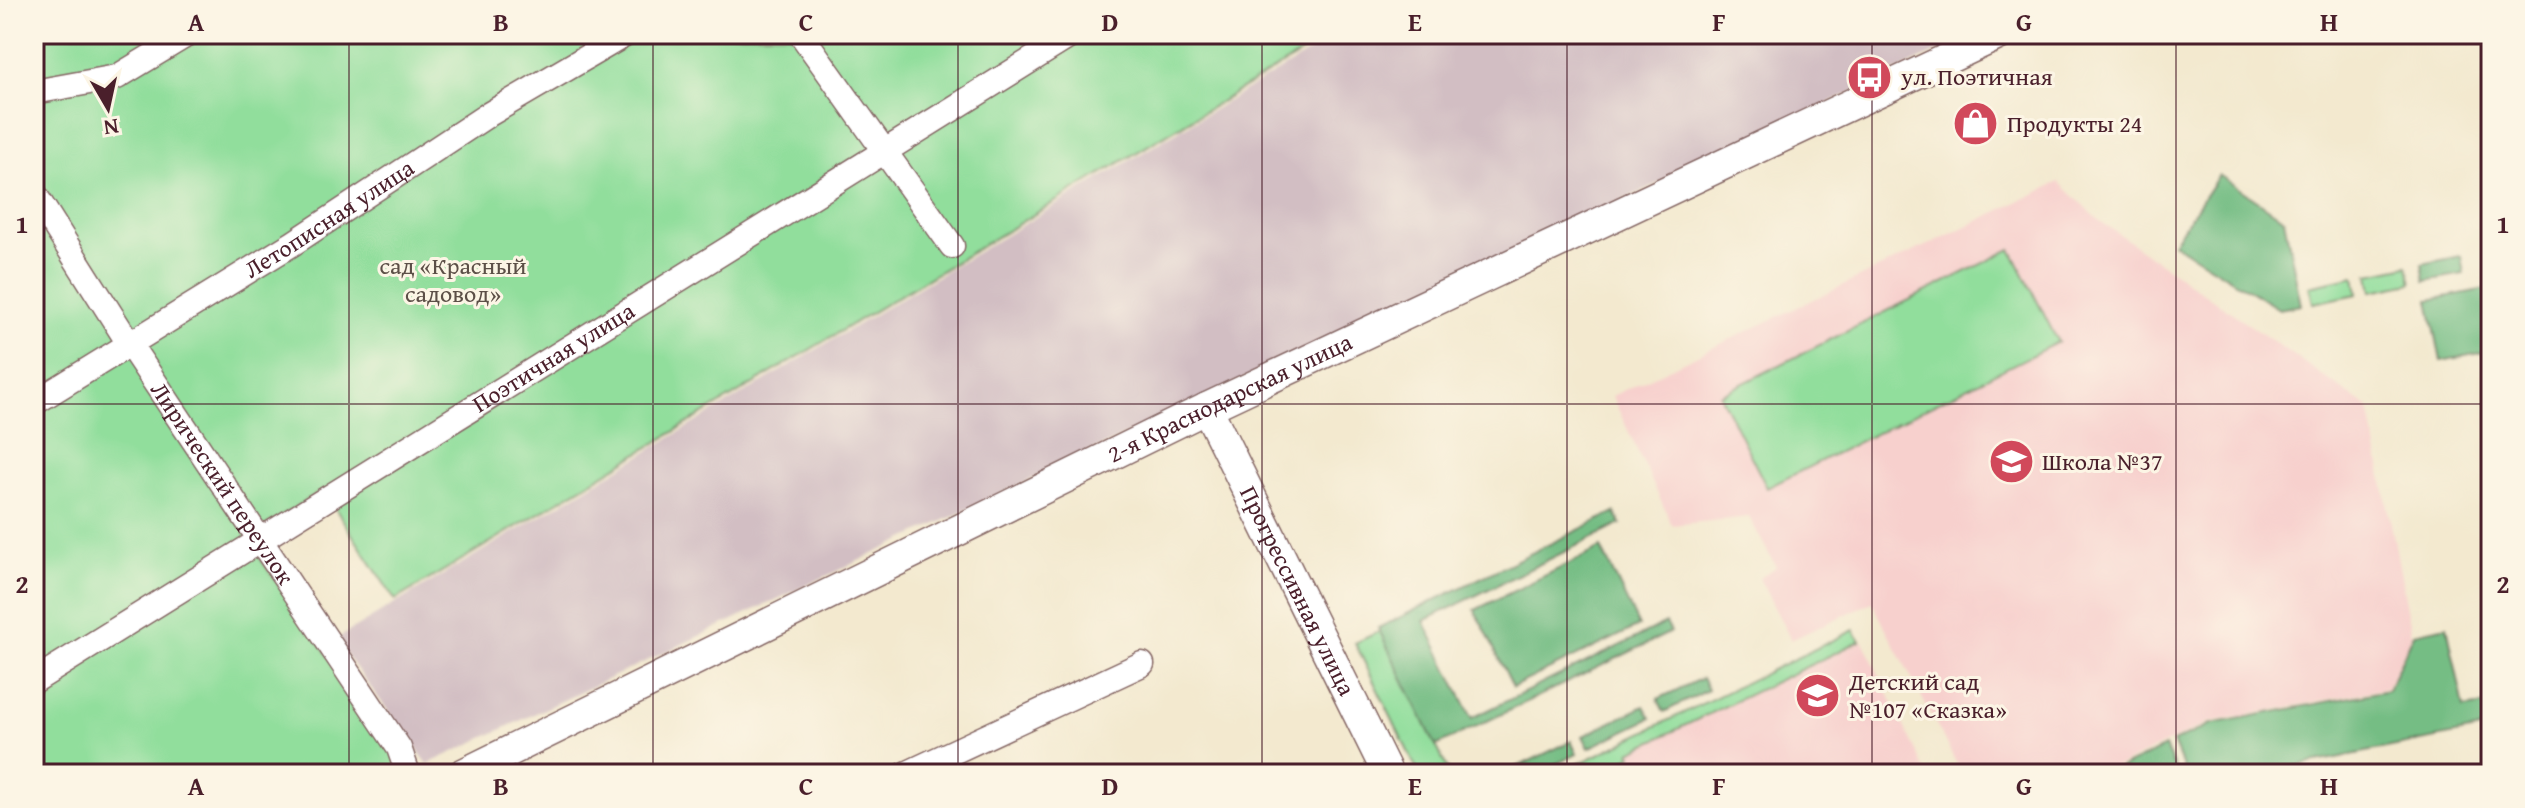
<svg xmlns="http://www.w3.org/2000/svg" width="2525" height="808" viewBox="0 0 2525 808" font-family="'Gentium Book Plus',serif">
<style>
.built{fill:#f7d0cd}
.industrial{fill:#d2bec3}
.green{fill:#91de9c;stroke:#6e7e64;stroke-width:2}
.forest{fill:#74bd84;stroke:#5f6e58;stroke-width:2}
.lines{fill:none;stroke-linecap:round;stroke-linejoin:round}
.minor-casing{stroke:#856664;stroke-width:27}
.tertiary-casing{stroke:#856664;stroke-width:33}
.minor{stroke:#fff;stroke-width:24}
.tertiary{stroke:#fff;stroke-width:30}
.grid{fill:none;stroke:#4a1f2b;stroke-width:2;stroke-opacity:0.55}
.labels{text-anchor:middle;stroke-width:6;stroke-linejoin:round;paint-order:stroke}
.poi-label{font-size:24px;fill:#4a1f2b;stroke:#fcf5e5;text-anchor:start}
.street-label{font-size:24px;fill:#4a1f2b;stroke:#fcf5e5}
.park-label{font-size:24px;fill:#5c4f47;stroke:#fcf5e5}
.neatline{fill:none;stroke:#4a1f2b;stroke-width:3}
.grid-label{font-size:26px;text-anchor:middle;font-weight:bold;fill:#4a1f2b}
</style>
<rect width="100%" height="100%" fill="#fcf5e5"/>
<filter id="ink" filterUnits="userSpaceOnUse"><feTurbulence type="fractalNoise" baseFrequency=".0125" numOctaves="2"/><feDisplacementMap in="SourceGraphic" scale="16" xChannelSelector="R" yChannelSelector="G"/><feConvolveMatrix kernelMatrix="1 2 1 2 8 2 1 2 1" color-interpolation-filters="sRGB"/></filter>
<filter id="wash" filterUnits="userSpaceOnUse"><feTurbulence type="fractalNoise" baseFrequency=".006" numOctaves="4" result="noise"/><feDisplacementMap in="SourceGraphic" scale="32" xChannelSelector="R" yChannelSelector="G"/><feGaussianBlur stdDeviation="1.8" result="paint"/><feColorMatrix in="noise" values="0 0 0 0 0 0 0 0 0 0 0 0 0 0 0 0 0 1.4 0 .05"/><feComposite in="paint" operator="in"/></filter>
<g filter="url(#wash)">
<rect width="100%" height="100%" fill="#f3e9cf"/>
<!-- built -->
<path class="built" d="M2059,182L2100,221L2369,408L2412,634L2387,688L2210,722L2102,774H1962L1872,602L1791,640L1759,578L1776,567L1749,517L1672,525L1612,396Z
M1863,641L1927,774H1642L1631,752Z"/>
<!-- industrial -->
<path class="industrial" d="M1339,34H1954L1958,42L428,764L335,640Z"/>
<!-- green -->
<path class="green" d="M34,34H1333L395,600L323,490L246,538L393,748L400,774H34Z
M2011,249L2058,342L1767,488L1720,395Z
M2408,266L2412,283L2372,291L2369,274Z
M2355,276L2358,294L2313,303L2309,286Z
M1854,630L1860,641L1630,752L1632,756L1595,774H1580L1576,765Z
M1380,631L1450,774H1419L1355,643Z"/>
<!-- forest -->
<path class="forest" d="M2219,175L2284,219L2301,305L2279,309L2173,243Z
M2461,256L2464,274L2425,281L2422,264Z
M2491,288V351L2441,361L2429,300Z
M1615,512L1621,524L1424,621L1472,718L1666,623L1671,632L1436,746L1378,628Z
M1601,548L1639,626L1513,687L1475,610Z
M2447,626L2464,708L2491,704V727L2257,774H2186L2173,742L2211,724L2388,690L2414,633Z
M1702,678L1708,690L1664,712L1658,699Z
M1644,706L1651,718L1589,748L1583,736Z
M1571,741L1577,754L1535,774H1510L1509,771Z
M2165,747L2177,774H2108Z"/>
</g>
<g filter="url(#ink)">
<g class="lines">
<defs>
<g id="minor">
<path d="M801,34L952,246"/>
<path d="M34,92L117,77L188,34"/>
<path id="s1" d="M34,193L130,345L399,748L408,774"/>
<path id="s2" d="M34,403L292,244L486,116L626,34"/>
<path id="s3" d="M34,681L1073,34"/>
<path d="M906,774L1142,664"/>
</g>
<g id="tertiary">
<path id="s4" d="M1207,408L1388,774"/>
<path id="s5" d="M463,774L1207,408L2000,34"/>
</g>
</defs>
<!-- minor casing -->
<use href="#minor" class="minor-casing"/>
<!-- tertiary casing -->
<use href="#tertiary" class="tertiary-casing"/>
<!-- minor -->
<use href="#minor" class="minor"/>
<!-- tertiary -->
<use href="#tertiary" class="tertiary"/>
</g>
</g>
<!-- grid -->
<path class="grid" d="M349,34V774M653,34V774M958,34V774M1262,34V774M1567,34V774M1872,34V774M2176,34V774M34,404H2491"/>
<!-- icons -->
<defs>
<symbol id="bus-disc" viewBox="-11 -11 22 22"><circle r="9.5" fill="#d1495b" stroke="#fcf5e5"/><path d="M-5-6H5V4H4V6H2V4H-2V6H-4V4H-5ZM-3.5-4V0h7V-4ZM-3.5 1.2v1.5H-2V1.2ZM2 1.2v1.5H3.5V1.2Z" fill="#fff"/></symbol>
<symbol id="shop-disc" viewBox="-11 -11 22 22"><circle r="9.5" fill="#d1495b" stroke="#fcf5e5"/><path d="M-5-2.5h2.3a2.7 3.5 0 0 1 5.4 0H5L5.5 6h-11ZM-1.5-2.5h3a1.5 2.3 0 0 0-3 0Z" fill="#fff"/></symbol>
<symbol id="school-disc" viewBox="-11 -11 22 22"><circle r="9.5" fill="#d1495b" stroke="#fcf5e5"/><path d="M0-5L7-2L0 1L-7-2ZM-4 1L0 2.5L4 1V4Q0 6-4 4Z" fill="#fff"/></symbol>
</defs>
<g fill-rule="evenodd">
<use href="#bus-disc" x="1844" y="52" width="51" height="51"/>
<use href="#shop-disc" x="1950" y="98" width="51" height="51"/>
<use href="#school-disc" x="1986" y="436" width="51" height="51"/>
<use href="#school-disc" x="1792" y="670" width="51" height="51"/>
</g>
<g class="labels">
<!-- poi labels -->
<g class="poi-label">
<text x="1901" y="85">ул. Поэтичная</text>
<text x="2007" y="132">Продукты 24</text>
<text x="2042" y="470">Школа №37</text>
<text x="1849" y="690">Детский сад<tspan x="1849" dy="28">№107 «Сказка»</tspan></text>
</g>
<!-- street labels -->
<g class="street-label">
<text dy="8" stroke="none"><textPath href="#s2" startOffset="348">Летописная улица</textPath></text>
<text dy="8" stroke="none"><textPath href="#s3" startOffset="612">Поэтичная улица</textPath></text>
<text dy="8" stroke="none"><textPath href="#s5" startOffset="854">2-я Краснодарская улица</textPath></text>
<text dy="8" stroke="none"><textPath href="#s1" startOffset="346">Лирический переулок</textPath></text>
<text dy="8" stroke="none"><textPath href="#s4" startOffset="204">Прогрессивная улица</textPath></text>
</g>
<!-- park labels -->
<g class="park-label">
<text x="453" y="274">сад «Красный<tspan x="453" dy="28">садовод»</tspan></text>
</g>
</g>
<!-- margin -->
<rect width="2525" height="808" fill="none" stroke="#fcf5e5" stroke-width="88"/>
<!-- north arrow -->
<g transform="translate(108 108) rotate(171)" stroke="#fcf5e5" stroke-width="6" paint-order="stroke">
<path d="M0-6L14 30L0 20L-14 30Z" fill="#4a1f2b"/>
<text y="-12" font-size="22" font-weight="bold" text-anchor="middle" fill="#4a1f2b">N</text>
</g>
<rect x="44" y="44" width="2437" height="720" class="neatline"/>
<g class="grid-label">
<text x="196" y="31">A</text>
<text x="501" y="31">B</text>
<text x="806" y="31">C</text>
<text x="1110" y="31">D</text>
<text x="1415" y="31">E</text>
<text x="1719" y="31">F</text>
<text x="2024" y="31">G</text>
<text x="2329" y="31">H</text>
<text x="22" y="233">1</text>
<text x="2503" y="233">1</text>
<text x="22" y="593">2</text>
<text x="2503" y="593">2</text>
<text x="196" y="795">A</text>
<text x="501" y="795">B</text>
<text x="806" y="795">C</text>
<text x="1110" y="795">D</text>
<text x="1415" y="795">E</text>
<text x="1719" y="795">F</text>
<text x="2024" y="795">G</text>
<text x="2329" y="795">H</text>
</g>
</svg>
